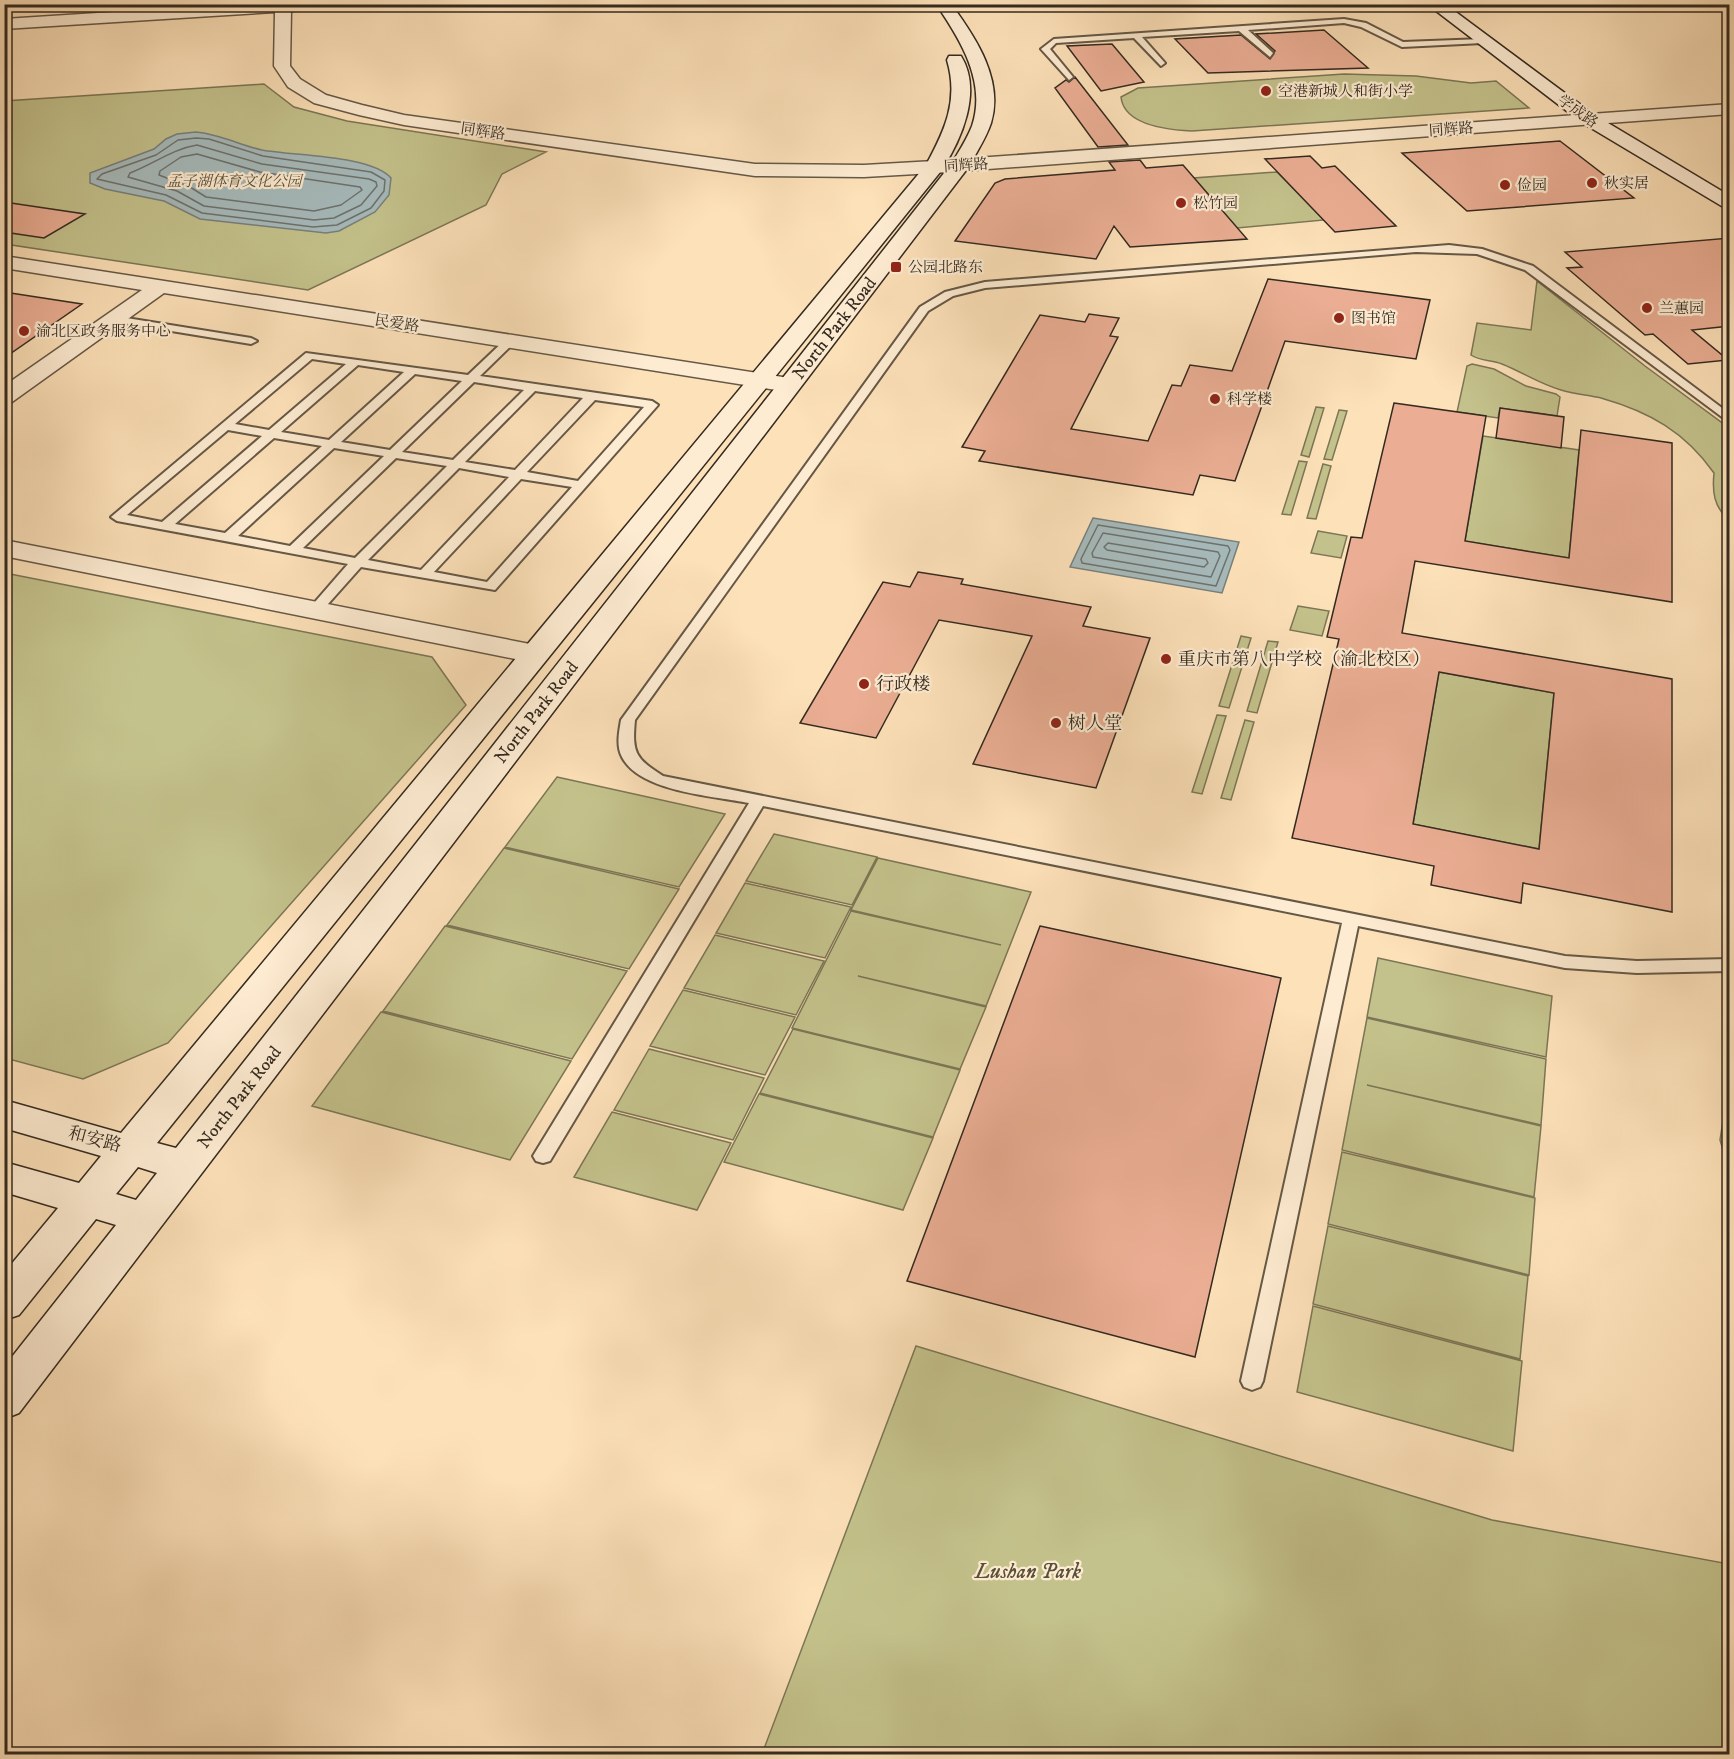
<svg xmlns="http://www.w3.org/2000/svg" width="1734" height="1759" viewBox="0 0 1734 1759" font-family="'IM FELL DW Pica','Noto Serif SC',serif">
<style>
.green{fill:#c4c28c;stroke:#7c7656;stroke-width:1.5}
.water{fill:#a6babb;stroke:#78807d;stroke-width:1.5}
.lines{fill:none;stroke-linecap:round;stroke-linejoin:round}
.shore{stroke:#6d726e;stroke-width:1.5}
.building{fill:#ebae94;stroke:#342a20;stroke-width:1.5;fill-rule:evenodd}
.service-casing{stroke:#665846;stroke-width:4}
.tertiary-casing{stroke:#665846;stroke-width:3}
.secondary-casing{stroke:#342a20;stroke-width:3}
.service{fill:#feecd2;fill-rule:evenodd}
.tertiary{fill:#feecd2;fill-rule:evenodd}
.secondary{fill:#feecd2;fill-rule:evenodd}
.poi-dot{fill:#8f2418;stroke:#feecd2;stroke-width:2}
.labels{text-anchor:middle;stroke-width:4.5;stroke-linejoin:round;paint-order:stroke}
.far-poi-label{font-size:15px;fill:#342a20;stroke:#feecd2;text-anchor:start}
.far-street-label{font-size:15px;fill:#342a20;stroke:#feecd2}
.far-park-label{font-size:15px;font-style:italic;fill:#58503b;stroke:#feecd2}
.street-label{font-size:18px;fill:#342a20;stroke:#feecd2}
.poi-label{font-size:18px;fill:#342a20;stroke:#feecd2;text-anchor:start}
.near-park-label{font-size:21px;font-style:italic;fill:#58503b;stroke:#feecd2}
</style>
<rect width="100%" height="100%" fill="#fde1b9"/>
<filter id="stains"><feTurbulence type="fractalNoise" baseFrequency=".00333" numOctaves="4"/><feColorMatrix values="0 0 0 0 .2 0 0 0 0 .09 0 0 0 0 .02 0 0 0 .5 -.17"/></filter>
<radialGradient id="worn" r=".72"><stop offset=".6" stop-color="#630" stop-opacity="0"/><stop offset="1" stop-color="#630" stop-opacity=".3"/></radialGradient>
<!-- green -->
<path class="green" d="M1344,74L1416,76L1471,83L1496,81L1529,108L1192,131C1170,130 1124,126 1121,97L1138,88Z
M264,84L294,107L347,121L546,152L502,174L486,205L308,290L5,244L4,101Z
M1277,172L1324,220L1237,228L1194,178Z
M1537,281L1645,366L1729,428V521C1714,506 1712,493 1714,473C1685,432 1650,412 1601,398C1588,395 1574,394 1561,390C1540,384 1522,372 1502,364C1491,360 1480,361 1471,355L1477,323L1531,330Z
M1472,364L1494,369L1526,386L1556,394L1560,397L1557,416L1500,408L1498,418L1457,412L1467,366Z
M1316,407L1324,408L1309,457L1301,455Z
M1339,410L1347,411L1332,460L1324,459Z
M1483,436L1579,450L1569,558L1465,541Z
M1299,461L1307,462L1291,515L1282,514Z
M1323,464L1331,466L1316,519L1307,518Z
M1318,531L1347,536L1341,558L1311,553Z
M5,573L432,657L466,705L168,1043L83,1079L5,1058Z
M1298,606L1329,611L1322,636L1290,630Z
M1241,636L1251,638L1229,708L1219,706Z
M1268,641L1278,642L1257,713L1247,711Z
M1439,672L1554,693L1539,849L1413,824Z
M1217,715L1226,716L1202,794L1192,792Z
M1245,720L1254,722L1231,800L1221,798Z
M557,777L725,814L679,887L505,847Z
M774,834L877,857L852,905L746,881Z
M504,848L679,889L629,969L447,925Z
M878,858L1031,892L986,1006L858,976L986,1007L960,1069L792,1028L851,911L1001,945L851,910Z
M745,883L851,907L825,958L716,933Z
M445,926L627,971L572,1059L383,1011Z
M715,935L824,961L796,1015L684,988Z
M1378,958L1552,996L1546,1057L1367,1017Z
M683,990L795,1017L765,1075L650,1046Z
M381,1012L571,1061L510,1160L312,1106Z
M1367,1018L1546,1059L1541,1125L1367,1085L1541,1126L1534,1197L1342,1150Z
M793,1029L960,1070L933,1137L760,1093Z
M649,1049L764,1078L733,1140L614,1110Z
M1729,1083V1170L1720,1140Z
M759,1094L933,1138L903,1210L724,1162Z
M612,1112L731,1143L697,1210L574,1177Z
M1342,1152L1535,1198L1529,1275L1328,1224Z
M1328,1226L1528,1276L1520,1359L1313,1304Z
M1313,1306L1522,1361L1513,1451L1297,1392Z
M916,1346L1492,1520L1729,1564V1754H762Z"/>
<!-- water -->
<path class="water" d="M196,132C219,134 240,145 262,150C293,156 371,155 391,178L389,195L375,212L339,231L326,233L200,219L164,201L105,189L90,183V173L154,149L166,139L177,134Z
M1093,518L1239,542L1222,593L1070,567Z"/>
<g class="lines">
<!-- shore -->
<path class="shore" d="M196,138L209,139L263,156L371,172L385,180L384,191L371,208L337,225L313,227L202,213L166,195L97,179L102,174L156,155L178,140Z
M197,145L262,164L369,179L376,182L377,186L361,205L334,218L314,220L204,206L177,191L128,177L130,173C154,164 172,149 197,145Z
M197,154L260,172L360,187L362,190L341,205L314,211L206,197L190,187L159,175L160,171L181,157Z
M1098,525L1228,546L1230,550L1216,586L1082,563L1081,559Z
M1103,533L1218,552L1220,556L1211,577L1093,557L1092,553Z
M1108,543L1206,559L1208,563L1204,567L1107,550L1104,547Z"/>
</g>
<!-- building -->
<path class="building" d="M1324,30L1368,68L1208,73L1175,39L1241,35L1270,59L1275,51L1256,34Z
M1112,44L1144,82L1101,91L1067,46Z
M1075,77L1128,145L1098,147L1055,88L1066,80L1069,82Z
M1560,141L1634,198L1467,211L1402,153Z
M1310,156L1322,168L1335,166L1396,226L1335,232L1265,159Z
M1140,160L1146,168L1183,165L1247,239L1130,247L1114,226L1096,259L955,241L995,183L1005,179L1115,170L1109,162Z
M4,202L85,214L44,238L4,232Z
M1730,238V326L1692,330L1728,360L1688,364L1653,334L1645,335L1567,268L1582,267L1565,252Z
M1268,279L1430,300L1416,359L1285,341L1235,481L1200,475L1193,495L979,461L985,451L962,447L1040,315L1085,322L1089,314L1119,318L1110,336L1118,337L1071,429L1148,441L1172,385L1181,386L1190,365L1232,371Z
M4,292L82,304L4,358Z
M1394,403L1486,416L1465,541L1569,558L1581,430L1672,443V602L1415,561L1402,633L1672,679V912L1523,883L1521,903L1431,885L1434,866L1292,838L1339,639L1327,637L1351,537L1362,538ZM1439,672L1554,693L1539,849L1413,824Z
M1500,408L1564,417L1561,448L1496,438Z
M918,572L963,579L961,584L1091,607L1083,626L1150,638L1096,788L973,764L1032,636L939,620L876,738L800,723L883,582L910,587Z
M1040,926L1281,978L1195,1357L907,1281Z"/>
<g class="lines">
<defs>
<path id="service" d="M1344,19L1366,23L1403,42L1483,39L1487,41L1483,43L1402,47L1361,27L1344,23L1248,30L1273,53L1270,57L1239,31L1142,37L1165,63L1161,66L1134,38L1056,43L1050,49L1073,77L1069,80L1041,49L1054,39Z
M1449,245L1482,249L1533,266L1730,414V423L1525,270L1477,254L1416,252L985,288L953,296L928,311L635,720C632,753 635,758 663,776L1565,956L1637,961L1730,959V971L1637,973L1565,968L1358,926L1263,1381L1260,1387L1252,1390L1244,1387L1241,1381L1342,923L763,806L550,1161L543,1163L536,1161L533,1156L536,1151L749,803C714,796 640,792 622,757C616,746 619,732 621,720L920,307L945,292L985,282Z
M114,316L251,338L257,341L251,344L110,321L109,319Z
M507,338L517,340L480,376L652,401L658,405L495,590L361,567L320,613L315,614L308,610L348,564L117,521L111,517L306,353L468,375ZM312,359L346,364L269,430L235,424ZM358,365L404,372L329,440L281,432ZM415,374L462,381L390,450L341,442ZM474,382L524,390L453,460L402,452ZM535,391L583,398L515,470L465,462ZM595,400L644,407L578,481L527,472ZM228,430L262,436L162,522L127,515ZM274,438L322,446L225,533L175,524ZM334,448L384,456L290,546L238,536ZM396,458L447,466L355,558L303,548ZM459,468L509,477L421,570L368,560ZM521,479L572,487L487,582L434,572Z"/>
<path id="tertiary" d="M239,4H328L321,9L291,11L290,66L300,79L326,95L362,105L404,115L755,164L864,165L934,161L1730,104V114L934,173L864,177L755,176L404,125L359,115L314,103L288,87L274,66L275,12L4,29V19Z
M4,256L789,378L797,380L801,385L797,390L789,392L164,293L12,402L4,404V386L142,290L4,268Z
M4,540L535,645L545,648L549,654L545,660L535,663L4,556Z"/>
<path id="secondary" d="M936,4H951C976,38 1004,80 991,123C986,138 977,151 970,165L19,1413L4,1419V1367L116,1225L96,1219L19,1315L4,1320V1273L58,1208L4,1192V1162L79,1183L101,1156L4,1128V1100L121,1133L926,165C945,130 959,100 947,60L949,56H961C983,91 961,141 941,171L157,1143L176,1148L952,163C959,151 967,139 972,126C987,82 960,39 936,4ZM138,1167L157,1173L136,1200L116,1194Z
M1427,4H1445L1593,114L1730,196V211L1581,122Z"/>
</defs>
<!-- service casing -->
<use href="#service" class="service-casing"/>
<!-- tertiary casing -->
<use href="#tertiary" class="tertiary-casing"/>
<!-- secondary casing -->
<use href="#secondary" class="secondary-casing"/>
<!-- service -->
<use href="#service" class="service"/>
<!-- tertiary -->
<use href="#tertiary" class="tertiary"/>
<!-- secondary -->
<use href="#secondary" class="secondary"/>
</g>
<!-- markers -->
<g class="poi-dot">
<circle cx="1266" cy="91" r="6"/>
<circle cx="1592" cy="183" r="6"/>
<circle cx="1505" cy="185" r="6"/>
<circle cx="1181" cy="203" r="6"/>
<rect x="890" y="261" width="12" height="12" rx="3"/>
<circle cx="1647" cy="308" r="6"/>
<circle cx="1339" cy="318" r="6"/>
<circle cx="24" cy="331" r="6"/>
<circle cx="1215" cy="399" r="6"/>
<circle cx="1166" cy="659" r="6"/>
<circle cx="864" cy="684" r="6"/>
<circle cx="1056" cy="723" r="6"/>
</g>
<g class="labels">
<!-- far-poi labels -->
<g class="far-poi-label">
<text x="1278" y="96">空港新城人和街小学</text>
<text x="1604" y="188">秋实居</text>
<text x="1517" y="190">俭园</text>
<text x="1193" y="208">松竹园</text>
<text x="908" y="272">公园北路东</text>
<text x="1659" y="313">兰蕙园</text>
<text x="1351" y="323">图书馆</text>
<text x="36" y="336">渝北区政务服务中心</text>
<text x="1227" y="404">科学楼</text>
</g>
<!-- far-street labels -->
<g class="far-street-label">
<text transform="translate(1578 111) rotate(35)" y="5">学成路</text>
<text transform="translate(1451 129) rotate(-4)" y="5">同辉路</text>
<text transform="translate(483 131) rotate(8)" y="5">同辉路</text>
<text transform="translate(966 165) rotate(-4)" y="5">同辉路</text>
<text transform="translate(397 323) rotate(9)" y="5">民爱路</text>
</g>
<!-- far-park labels -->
<g class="far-park-label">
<text x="234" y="186">孟子湖体育文化公园</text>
</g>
<!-- street labels -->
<g class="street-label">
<text transform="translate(834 328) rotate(-52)" y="6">North Park Road</text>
<text transform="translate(536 712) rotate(-52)" y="6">North Park Road</text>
<text transform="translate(239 1097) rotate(-52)" y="6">North Park Road</text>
<text transform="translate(95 1139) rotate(15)" y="6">和安路</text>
</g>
<!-- poi labels -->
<g class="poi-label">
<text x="1178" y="665">重庆市第八中学校（渝北校区）</text>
<text x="876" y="690">行政楼</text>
<text x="1068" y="729">树人堂</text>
</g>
<!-- near-park labels -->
<g class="near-park-label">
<text x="1028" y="1578">Lushan Park</text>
</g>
</g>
<!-- margin -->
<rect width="1734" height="1759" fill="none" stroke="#fde1b9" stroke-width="24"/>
<rect x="6" y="6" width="1722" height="1747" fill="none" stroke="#342a20" stroke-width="3"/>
<rect x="12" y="12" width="1710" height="1735" fill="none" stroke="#342a20" stroke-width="1.5"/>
<rect width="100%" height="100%" filter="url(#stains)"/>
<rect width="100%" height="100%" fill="url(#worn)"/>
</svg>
